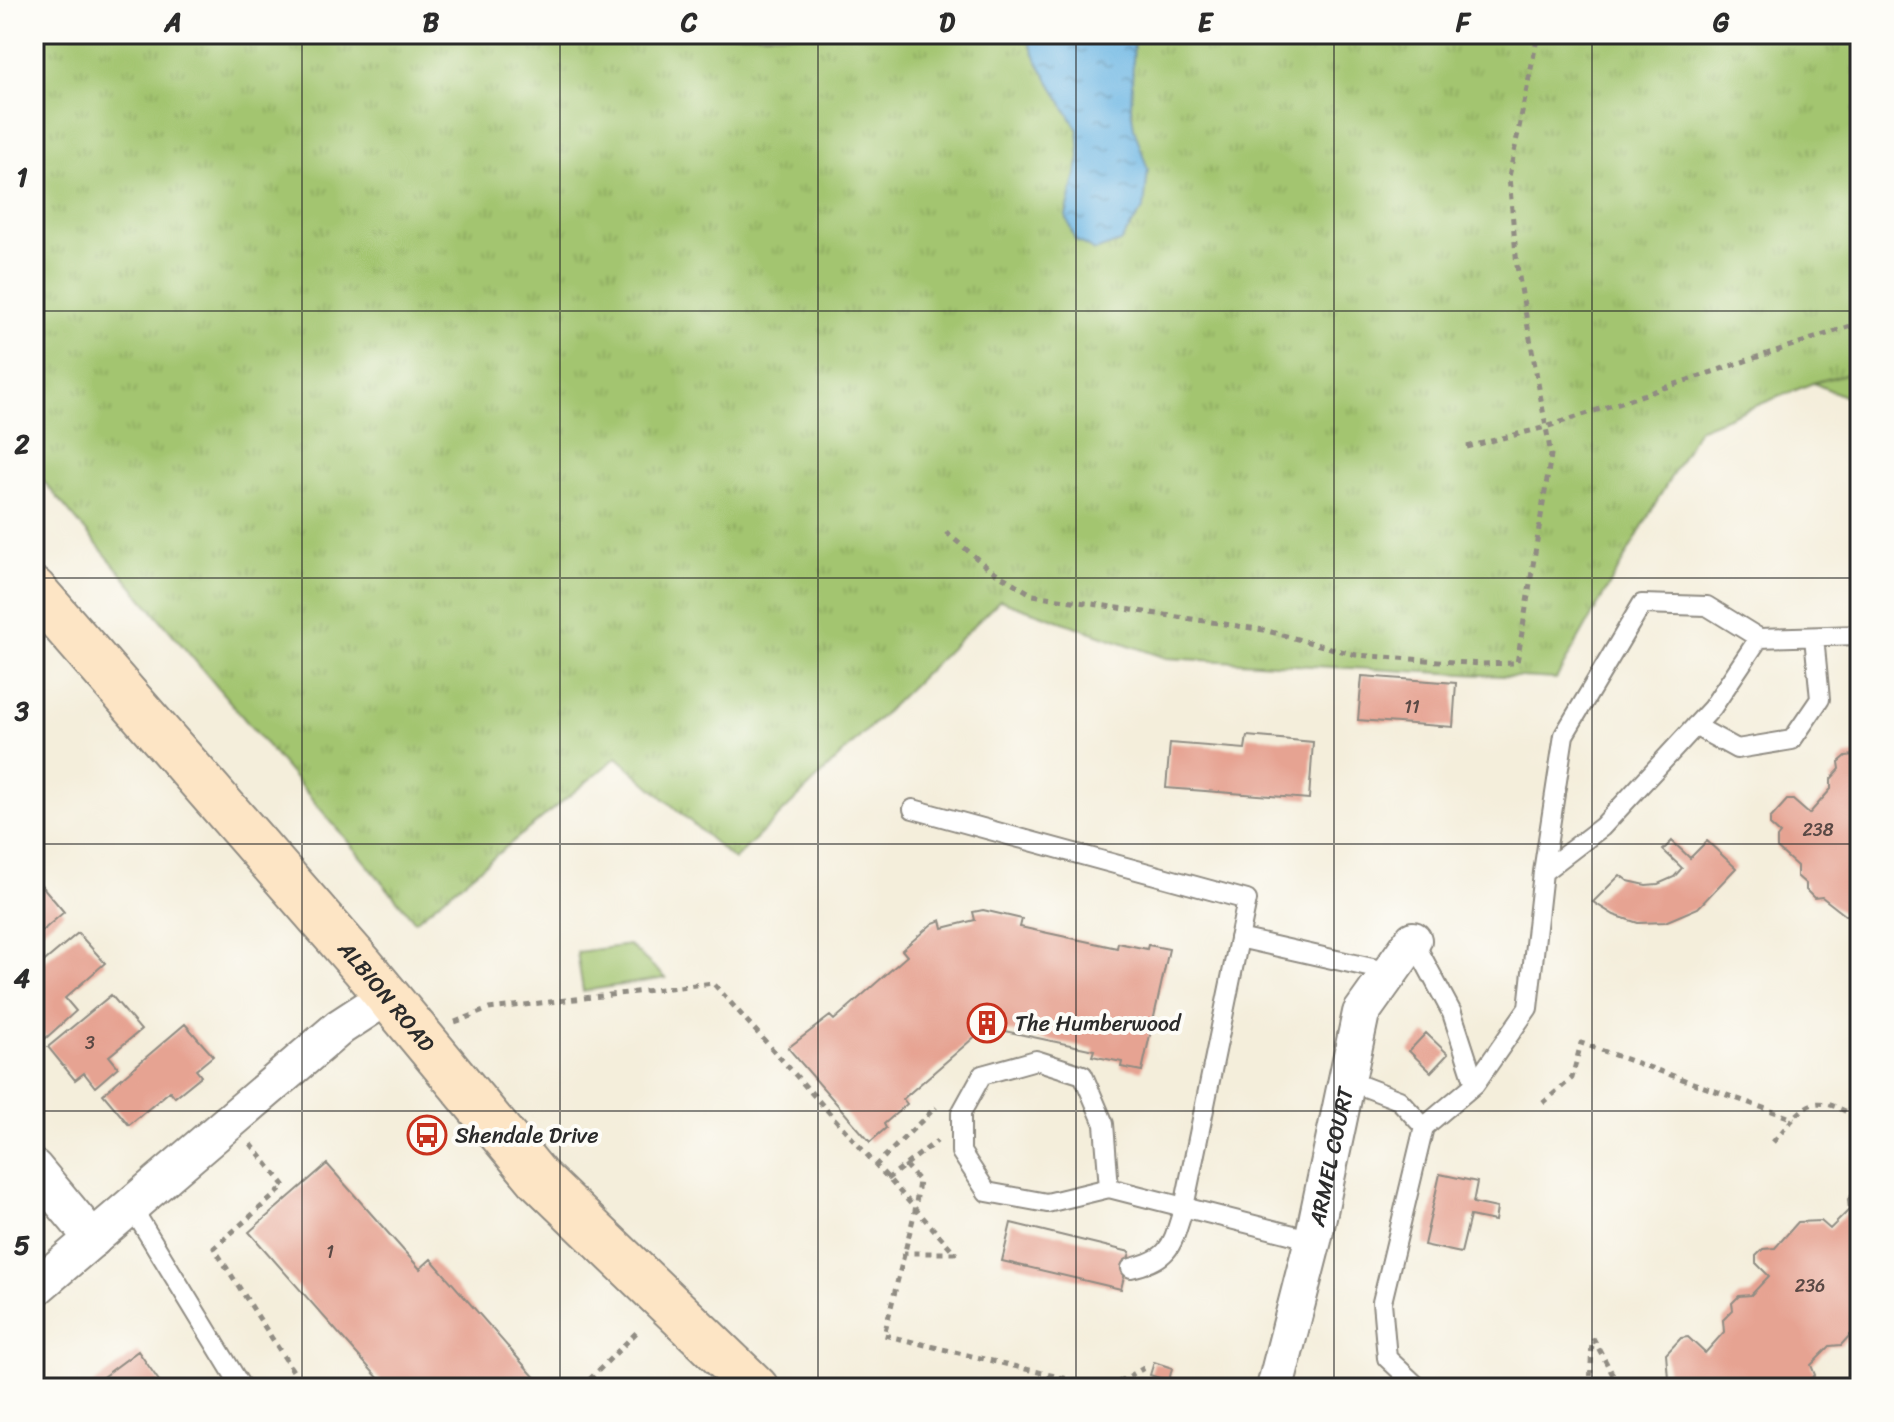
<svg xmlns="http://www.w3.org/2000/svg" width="1894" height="1422" viewBox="0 0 1894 1422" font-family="Sriracha,sans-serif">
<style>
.grass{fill:url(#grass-tufts);stroke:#67784d;stroke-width:2}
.park{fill:#a3c56f;stroke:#67784d;stroke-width:2}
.water{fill:url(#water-ripples);stroke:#4a7087;stroke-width:2}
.building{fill:#e6a392}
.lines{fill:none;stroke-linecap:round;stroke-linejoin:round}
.lane-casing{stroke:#908c83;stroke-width:22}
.street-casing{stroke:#908c83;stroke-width:40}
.secondary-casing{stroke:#908c83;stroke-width:48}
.path{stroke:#908c83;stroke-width:5;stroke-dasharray:6 6;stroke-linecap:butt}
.lane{stroke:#fff;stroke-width:18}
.street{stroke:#fff;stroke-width:36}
.secondary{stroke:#fde5c5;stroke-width:44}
.grid{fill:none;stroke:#2b2b2b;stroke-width:2;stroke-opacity:0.55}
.labels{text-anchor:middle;stroke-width:8;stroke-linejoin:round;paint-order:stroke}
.number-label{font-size:18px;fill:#5a4945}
.street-label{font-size:22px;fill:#2b2b2b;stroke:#fdfcf7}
.poi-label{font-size:22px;fill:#2b2b2b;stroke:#fdfcf7;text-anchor:start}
.neatline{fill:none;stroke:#2b2b2b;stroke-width:3}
.grid-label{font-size:26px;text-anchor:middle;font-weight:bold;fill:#2b2b2b}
</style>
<defs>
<pattern id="grass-tufts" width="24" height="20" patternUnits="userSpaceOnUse" patternTransform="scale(2)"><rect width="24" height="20" fill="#a3c56f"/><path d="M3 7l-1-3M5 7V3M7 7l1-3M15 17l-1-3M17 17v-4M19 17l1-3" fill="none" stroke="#8ca960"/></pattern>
<pattern id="water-ripples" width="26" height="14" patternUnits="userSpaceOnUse" patternTransform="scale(2)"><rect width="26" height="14" fill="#6ab5e3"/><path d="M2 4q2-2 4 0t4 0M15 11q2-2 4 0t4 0" fill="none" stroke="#5793b8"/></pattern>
</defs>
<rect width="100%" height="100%" fill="#fdfcf7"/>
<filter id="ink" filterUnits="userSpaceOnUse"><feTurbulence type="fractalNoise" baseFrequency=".0125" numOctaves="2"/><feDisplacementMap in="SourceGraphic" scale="16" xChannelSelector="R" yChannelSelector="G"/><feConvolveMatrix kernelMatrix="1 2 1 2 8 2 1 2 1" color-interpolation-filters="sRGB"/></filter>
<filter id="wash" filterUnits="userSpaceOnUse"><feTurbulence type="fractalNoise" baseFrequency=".006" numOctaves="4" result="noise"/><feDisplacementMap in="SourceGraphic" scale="32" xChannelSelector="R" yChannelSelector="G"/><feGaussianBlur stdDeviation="1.8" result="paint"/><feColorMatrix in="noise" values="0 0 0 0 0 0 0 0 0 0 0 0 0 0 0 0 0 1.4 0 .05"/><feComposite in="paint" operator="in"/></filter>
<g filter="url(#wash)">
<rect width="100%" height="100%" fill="#f4eedb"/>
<!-- grass -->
<path class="grass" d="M34,34H1860V370L1813,383L1698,429L1556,679L1166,658L1000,600L734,860L617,757L415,921L34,470Z"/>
<!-- park -->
<path class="park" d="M1860,370V403L1813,383Z
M629,945L666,978L583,991L577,952Z"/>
<!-- water -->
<path class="water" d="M1025,34H1130L1134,40L1131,107L1134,128L1148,170L1144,208L1120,242L1095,251L1075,240L1066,216L1080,158L1078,130L1038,62Z"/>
<g id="blocks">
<!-- building -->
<path class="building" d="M1362,676L1456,683L1453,727L1358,720Z
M1247,736L1313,742L1309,799L1166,788L1170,743L1245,749Z
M1860,750V914L1857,910L1852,915H1845L1822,897L1814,898L1806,890V884L1797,876V866L1777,848V838L1780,834L1770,825V819L1787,800H1793L1809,814L1831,789V779L1840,769L1839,762L1846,756L1855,755Z
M1672,841L1690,858L1707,841L1736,868L1698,908L1665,922L1638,923L1614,915L1593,902L1620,875L1628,881L1646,885L1658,884L1674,877L1682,868L1663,850Z
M37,880L64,912L34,938V883Z
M983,910L1022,919L1020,927L1117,948L1118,943L1147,949L1148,945L1169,949L1142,1071L1121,1067L1122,1062L1092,1056L1094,1050L986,1027L903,1099L907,1104L884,1124L886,1128L870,1142L788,1048L830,1016L834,1020L907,956L902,950L933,923L941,920L943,928L975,920L973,912Z
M78,933L105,963L65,998L76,1011L46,1038L34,1023V970Z
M111,995L141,1030L109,1056L118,1067L95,1087L84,1073L75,1080L48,1047Z
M185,1024L213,1056L196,1070L201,1076L175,1097L170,1091L129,1125L103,1094Z
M1426,1033L1448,1054L1431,1072L1409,1051Z
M327,1164L420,1269L431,1259L544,1388H387L249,1232Z
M1440,1174L1477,1182L1473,1203L1497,1208L1495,1221L1470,1216L1461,1253L1424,1245Z
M1855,1191H1860V1331L1857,1335H1850L1841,1345L1830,1346L1811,1365L1815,1375L1812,1378V1388H1679L1668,1378L1666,1354L1681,1338L1688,1337L1705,1353L1724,1332L1723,1320L1733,1310L1732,1303L1739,1296L1751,1295L1769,1276L1756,1263V1256L1763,1249L1775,1248L1798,1222L1821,1221L1830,1229L1849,1210L1848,1199Z
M1011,1223L1130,1252L1121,1289L1002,1261Z
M138,1351L164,1388H88Z
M1154,1362L1172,1368L1169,1381L1150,1375Z"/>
</g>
</g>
<g filter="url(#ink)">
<use href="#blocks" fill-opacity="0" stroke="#908c83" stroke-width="2"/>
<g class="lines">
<defs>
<path id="lane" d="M1759,638L1860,635
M1695,726L1737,749L1792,740L1820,699L1814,637
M913,809L1247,900L1184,1207C1172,1244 1172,1259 1131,1268
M1239,938L1390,972
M1413,940L1452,1013L1475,1084
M1347,1080L1399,1100L1424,1127
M1109,1188L1047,1203L987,1192L961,1152V1113L982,1075L1036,1060L1083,1075L1104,1124L1109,1188L1313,1240
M131,1206L242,1388
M1419,1388L1387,1358L1382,1302L1424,1127L1475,1084L1528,1008L1543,872L1564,735L1642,604L1707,606L1759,638L1712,708L1602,827L1543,872"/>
<g id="street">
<path d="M34,1168L93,1239"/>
<path d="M34,1289L340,1027L386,997"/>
<path id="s1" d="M1275,1388L1313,1240L1361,1013L1413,940"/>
</g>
<g id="secondary">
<path id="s2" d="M34,590L363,967L538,1178L756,1388"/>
</g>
</defs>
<!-- lane casing -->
<use href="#lane" class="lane-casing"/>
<!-- street casing -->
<use href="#street" class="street-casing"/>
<!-- secondary casing -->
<use href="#secondary" class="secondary-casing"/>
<!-- path -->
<path class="path" d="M1467,447L1546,427L1860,323
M946,532L988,568L1033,595L1264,630L1356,655L1481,664L1517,663L1551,455L1517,266L1509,177L1538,34
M455,1022L489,1009L713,983L955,1253H904
M1543,1103L1572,1078L1581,1043L1794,1119
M1773,1142C1808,1103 1809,1090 1860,1119
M251,1144L285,1186L214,1248L304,1388
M905,1165L919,1181L915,1211L884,1335L1105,1388
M875,1166L936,1107
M887,1179L937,1141
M1593,1338L1620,1388
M581,1388L640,1329
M686,1388L694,1379
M1108,1388L1144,1368
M1590,1388L1592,1341"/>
<!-- lane -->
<use href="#lane" class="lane"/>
<!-- street -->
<use href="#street" class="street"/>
<!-- secondary -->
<use href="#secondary" class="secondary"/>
</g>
</g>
<!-- grid -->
<path class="grid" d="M302,34V1388M560,34V1388M818,34V1388M1076,34V1388M1334,34V1388M1592,34V1388M34,311H1860M34,578H1860M34,844H1860M34,1111H1860"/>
<!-- icons -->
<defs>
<symbol id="building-ring" viewBox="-11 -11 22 22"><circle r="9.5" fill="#fdfcf7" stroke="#c8321e" stroke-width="1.5"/><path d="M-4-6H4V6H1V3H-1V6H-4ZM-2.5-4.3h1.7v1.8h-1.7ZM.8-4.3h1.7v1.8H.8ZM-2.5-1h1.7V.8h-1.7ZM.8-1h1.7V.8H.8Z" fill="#c8321e"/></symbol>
<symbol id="bus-ring" viewBox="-11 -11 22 22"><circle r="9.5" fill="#fdfcf7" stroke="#c8321e" stroke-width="1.5"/><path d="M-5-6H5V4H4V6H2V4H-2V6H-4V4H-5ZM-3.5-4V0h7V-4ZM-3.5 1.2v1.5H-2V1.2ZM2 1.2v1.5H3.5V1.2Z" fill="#c8321e"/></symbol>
</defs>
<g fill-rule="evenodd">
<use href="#building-ring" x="965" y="1001" width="44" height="44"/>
<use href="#bus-ring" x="405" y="1113" width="44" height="44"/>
</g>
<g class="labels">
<!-- number labels -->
<g class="number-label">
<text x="1412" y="713">11</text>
<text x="1818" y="836">238</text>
<text x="90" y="1049">3</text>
<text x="330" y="1258">1</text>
<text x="1810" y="1292">236</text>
</g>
<!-- street labels -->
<g class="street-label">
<text dy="8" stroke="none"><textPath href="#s2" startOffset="538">ALBION ROAD</textPath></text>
<text dy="8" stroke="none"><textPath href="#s1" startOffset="238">ARMEL COURT</textPath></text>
</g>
<!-- poi labels -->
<g class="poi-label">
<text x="1015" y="1031">The Humberwood</text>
<text x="455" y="1143">Shendale Drive</text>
</g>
</g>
<!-- margin -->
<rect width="1894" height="1422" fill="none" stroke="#fdfcf7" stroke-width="88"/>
<rect x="44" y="44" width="1806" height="1334" class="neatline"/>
<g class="grid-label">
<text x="173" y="31">A</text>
<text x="431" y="31">B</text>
<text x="689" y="31">C</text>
<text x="947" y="31">D</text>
<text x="1205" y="31">E</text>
<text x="1463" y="31">F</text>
<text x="1721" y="31">G</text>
<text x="22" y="186">1</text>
<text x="22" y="453">2</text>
<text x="22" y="720">3</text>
<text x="22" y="987">4</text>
<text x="22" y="1254">5</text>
</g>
</svg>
